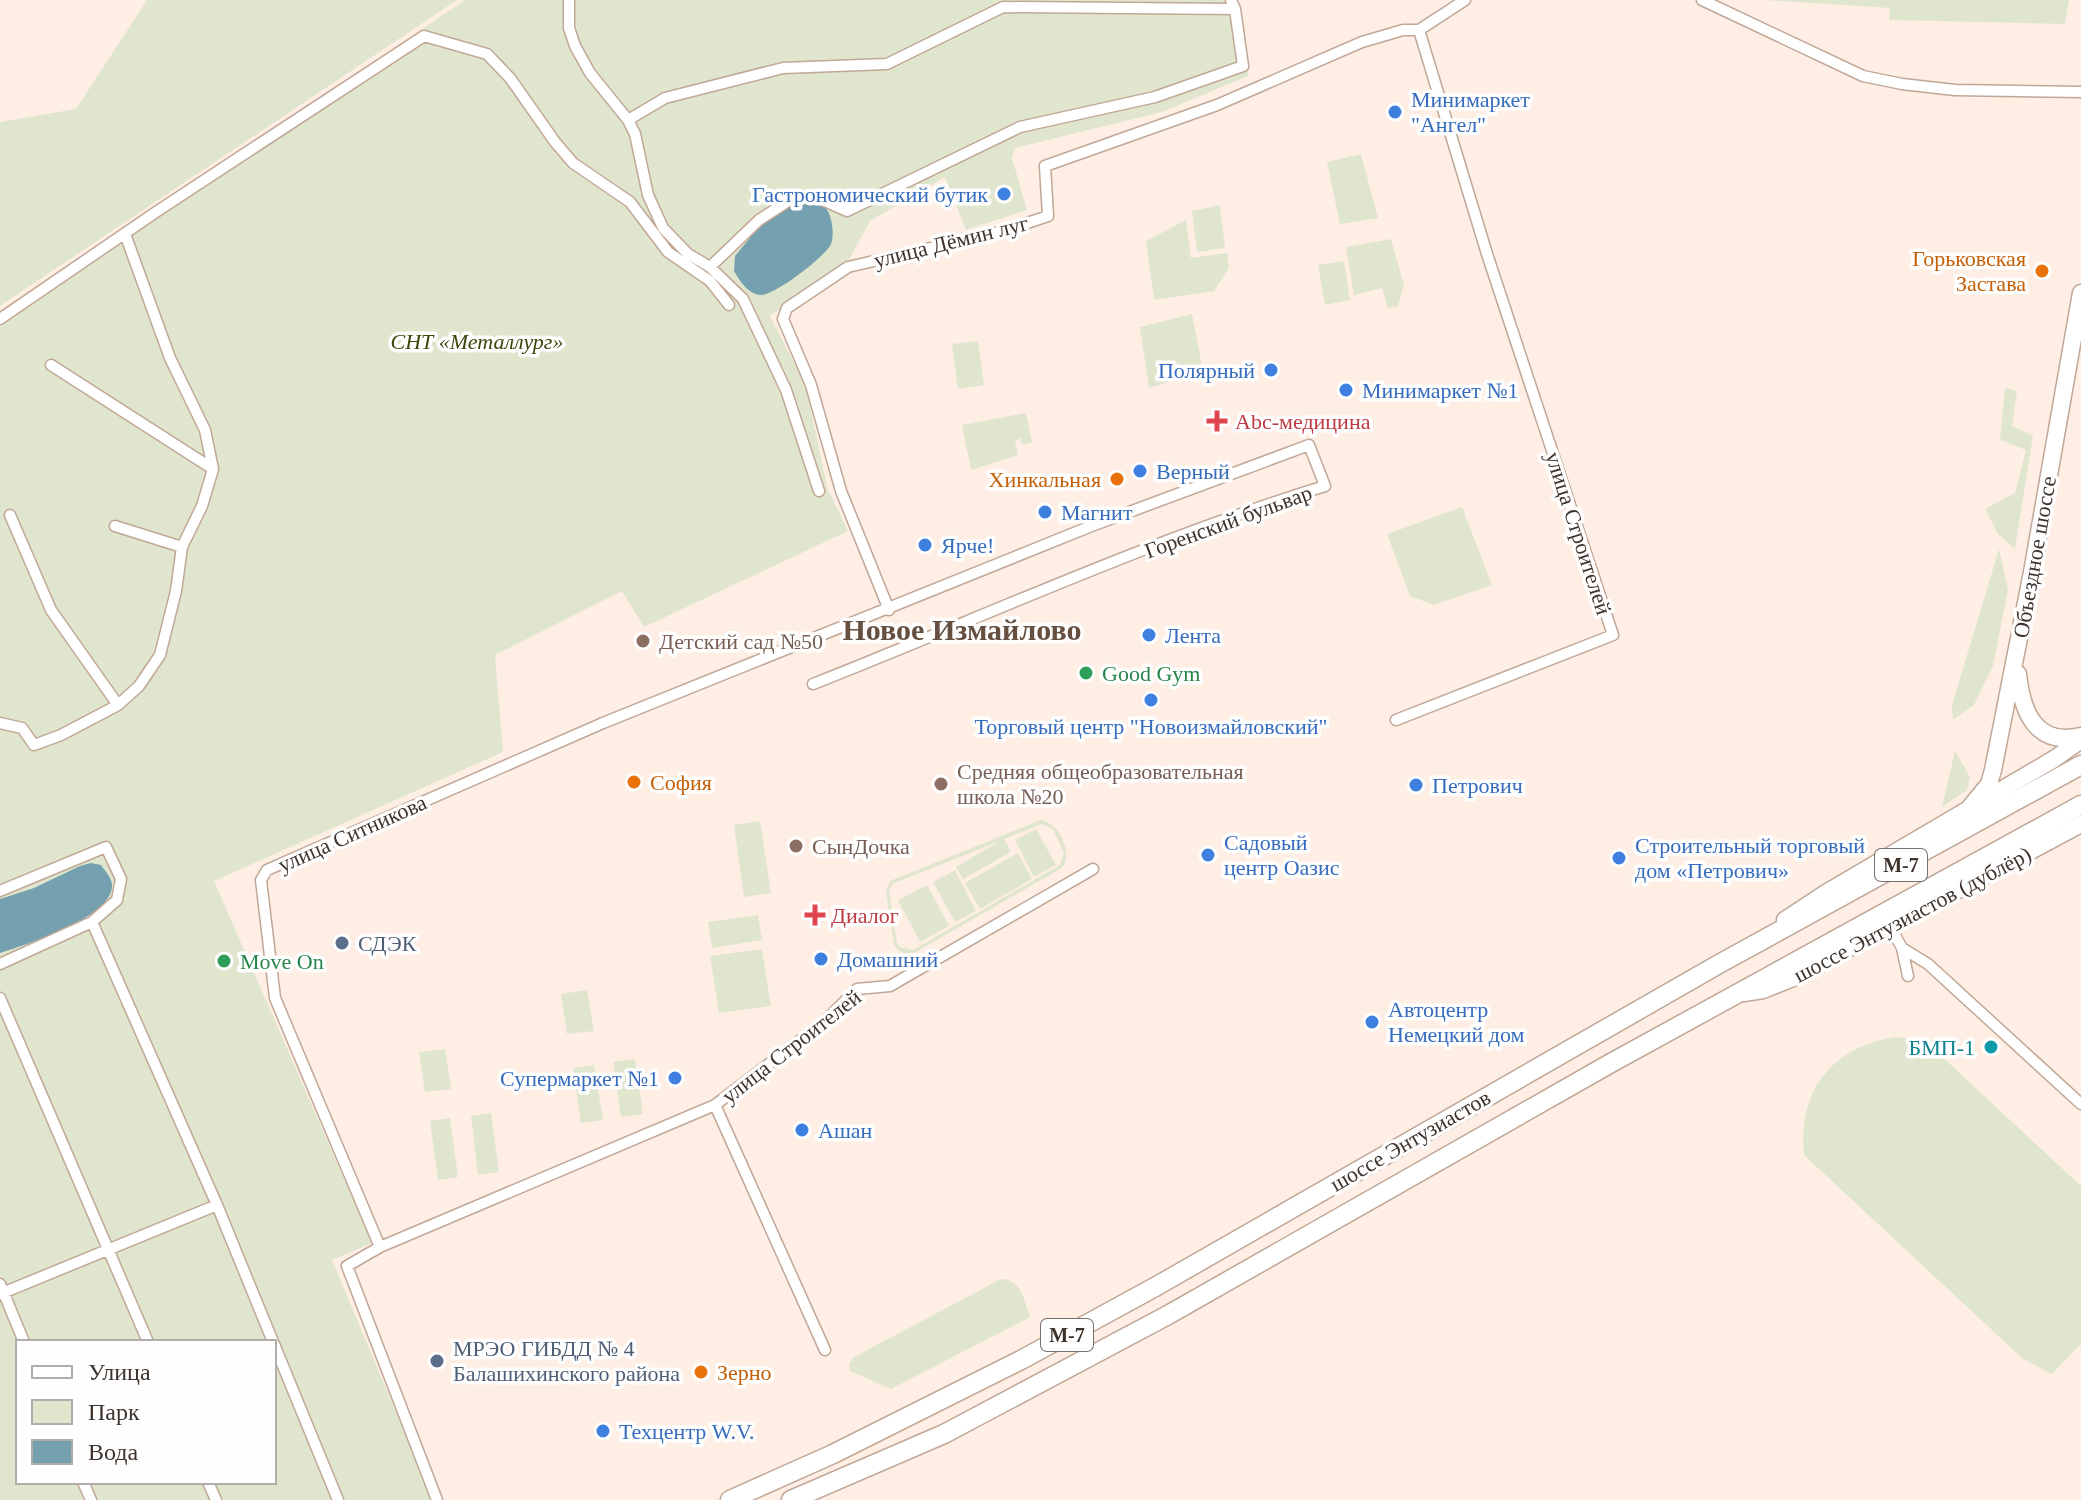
<svg xmlns="http://www.w3.org/2000/svg" width="2081" height="1500" viewBox="0 0 2081 1500" font-family="Georgia,serif">
<style>
.green{fill:#e0e6ce;fill-rule:evenodd}
.water{fill:#74a0af}
.lines{fill:none;stroke-linecap:round;stroke-linejoin:round}
.minor-casing{stroke:#c0a796;stroke-width:13}
.primary-casing{stroke:#c0a796;stroke-width:19}
.trunk-casing{stroke:#c0a796;stroke-width:21}
.minor{stroke:#fff;stroke-width:10}
.primary{stroke:#fff;stroke-width:16}
.trunk{stroke:#fff;stroke-width:18}
.shop-dot{fill:#3f7fe0;stroke:#fefefe;stroke-width:3}
.food-dot{fill:#e8710a;stroke:#fefefe;stroke-width:3}
.health-dot{fill:#e0444e;stroke:#fefefe;stroke-width:3}
.education-dot{fill:#8d6e63;stroke:#fefefe;stroke-width:3}
.leisure-dot{fill:#2e9e5b;stroke:#fefefe;stroke-width:3}
.service-dot{fill:#5c6f8a;stroke:#fefefe;stroke-width:3}
.culture-dot{fill:#0f9aa8;stroke:#fefefe;stroke-width:3}
.labels{text-anchor:middle;stroke-width:7;stroke-linejoin:round;paint-order:stroke}
.shield{fill:#fefefe;stroke:#78706b;stroke-width:2}
.shield-label{font-size:20px;font-weight:bold;fill:#3e332c}
.shop-label{font-size:22px;fill:#366cbe;stroke:#fefefe;text-anchor:start}
.street-label{font-size:22px;fill:#3e332c;stroke:#fefefe}
.food-label{font-size:22px;fill:#c56008;stroke:#fefefe;text-anchor:end}
.park-label{font-size:22px;font-style:italic;fill:#3c4608;stroke:#fefefe}
.health-label{font-size:22px;fill:#be3a42;stroke:#fefefe;text-anchor:start}
.education-label{font-size:22px;fill:#785e54;stroke:#fefefe;text-anchor:start}
.leisure-label{font-size:22px;fill:#27864d;stroke:#fefefe;text-anchor:start}
.service-label{font-size:22px;fill:#4e5e75;stroke:#fefefe;text-anchor:start}
.culture-label{font-size:22px;fill:#0d838f;stroke:#fefefe;text-anchor:end}
.district-label{font-size:30px;font-weight:bold;fill:#654f40;stroke:#fefefe}
</style>
<rect width="100%" height="100%" fill="#feeee3"/>
<!-- green -->
<path class="green" d="M147,0H457L0,306V122L76,109Z
M465,0H1234L1245,34L1248,76L1162,112L1015,148L1012,158L1027,210L966,230L945,177L870,221L847,264L770,316L806,386L827,487L848,531L644,627L622,591L495,655L503,752L214,881L372,1243L332,1260L433,1500H0V314ZM18,1342H274V1482H18Z
M1766,0H2069L2065,24L1889,20L1890,8Z
M1361,154L1378,218L1340,224L1327,162Z
M1220,205L1225,248L1197,252L1192,211Z
M1186,220L1191,258L1227,253L1229,268L1214,291L1154,300L1146,241Z
M1391,239L1404,285L1398,306L1388,308L1382,288L1354,295L1346,247Z
M1344,261L1350,300L1325,305L1318,265Z
M1192,314L1203,371L1149,388L1140,327Z
M978,341L984,385L958,389L952,344Z
M2005,388L2017,391L2012,426L2033,436L2015,549L1998,534L1985,509L2015,493L2026,450L2000,440Z
M1026,413L1032,442L1022,445L1020,438L1015,441L1018,455L971,470L962,425Z
M1462,507L1492,585L1434,605L1410,596L1387,534Z
M1999,549L2008,590L1993,666L1974,705L1953,720L1952,705Z
M1955,751L1970,777L1967,790L1942,807Z
M1041,820C1059,823 1074,853 1062,868L914,953C905,955 899,952 894,945L886,892L890,881ZM1042,824L1053,829L1064,853L1060,865L913,950L899,947L897,943L889,892L892,884L1000,841L956,867L963,879L1011,852L1004,839Z
M760,821L771,893L744,897L734,825Z
M1036,829L1056,865L1034,877L1015,840Z
M1018,853L1032,879L980,909L965,883Z
M955,870L976,911L955,922L933,882Z
M927,885L949,926L920,942L898,900Z
M758,915L762,940L712,948L708,922Z
M762,949L771,1006L719,1013L710,956Z
M587,990L594,1031L567,1034L561,994Z
M1895,1037L1924,1040L2081,1186V1344L2052,1374L2023,1359L1804,1155C1797,1091 1832,1047 1895,1037Z
M445,1049L451,1089L425,1092L419,1052Z
M635,1059L643,1114L621,1117L613,1062Z
M594,1065L603,1120L581,1123L573,1068Z
M491,1113L499,1172L478,1175L471,1116Z
M450,1118L458,1177L438,1180L430,1121Z
M1001,1279C1022,1279 1024,1301 1030,1317L891,1389L850,1371L849,1364L854,1357Z"/>
<!-- water -->
<path class="water" d="M802,203C808,203 815,202 821,204C832,209 835,234 831,244C825,257 775,295 761,295C749,295 739,280 734,271L735,256L758,228L782,208Z
M91,863L101,865C105,871 113,879 112,887C110,918 25,945 0,953V899L34,888L80,866Z"/>
<g class="lines">
<defs>
<path id="minor" d="M569,0V28L575,46L590,73L628,120L635,134L648,195L663,228L688,254L710,267L743,299L786,390L819,491
M1702,0L1863,76L1902,84L1955,90L2081,92
M1419,30L1465,0
M628,120L665,98L783,68L887,64L1003,7L1235,9L1231,0
M710,267L759,220L793,198H818L847,211L1020,127L1155,97L1243,66L1235,9
M0,319L156,212L424,36L487,54L510,78L555,142L573,163L630,202L668,252L710,281L729,305
M51,365L213,469
M10,515L51,610L118,705
M115,526L182,547
M889,610L841,491L811,385L783,319L787,308L848,267L1000,232L1048,216L1045,166L1217,105L1362,42L1403,30H1419
M1396,720L1613,635L1487,254L1419,30
M0,723L22,728L34,745L61,735L118,705L139,686L160,655L176,591L182,547L202,506L213,469L205,430L170,358L125,234
M0,891L106,847L121,879L117,900L92,922L0,964
M92,922L217,1205L273,1342
M1890,926L1902,948L1908,976
M1902,948L1928,964L2081,1104
M0,998L148,1342
M715,1105L825,1350
M380,1247L275,998L261,880L267,870L603,723L1089,527L1309,445L1325,486C1150,540 983,617 813,684
M0,1284L24,1342
M0,1294L217,1205
M274,1344L338,1500
M83,1482L91,1500
M208,1482L216,1500
M437,1500L347,1266L380,1247L715,1105L824,1022L857,989L890,986L1093,869"/>
<path id="primary" d="M2018,674C2022,711 2035,747 2081,736
M1966,812L1989,784L1993,770L2032,572L2081,293
M1785,920L1826,893L2054,759L2081,740
M1744,993L1763,990L1793,978L2081,824"/>
<path id="trunk" d="M730,1500L833,1454L1021,1360L1155,1287L1719,964L2081,765
M791,1500L944,1434L1168,1315L1611,1063L2081,805"/>
</defs>
<!-- minor casing -->
<use href="#minor" class="minor-casing"/>
<!-- primary casing -->
<use href="#primary" class="primary-casing"/>
<!-- trunk casing -->
<use href="#trunk" class="trunk-casing"/>
<!-- minor -->
<use href="#minor" class="minor"/>
<!-- primary -->
<use href="#primary" class="primary"/>
<!-- trunk -->
<use href="#trunk" class="trunk"/>
</g>
<!-- markers -->
<g class="shop-dot">
<circle cx="1395" cy="112" r="8"/>
<circle cx="1004" cy="194" r="8"/>
<circle cx="1271" cy="370" r="8"/>
<circle cx="1346" cy="390" r="8"/>
<circle cx="1140" cy="471" r="8"/>
<circle cx="1045" cy="512" r="8"/>
<circle cx="925" cy="545" r="8"/>
<circle cx="1149" cy="635" r="8"/>
<circle cx="1151" cy="700" r="8"/>
<circle cx="1416" cy="785" r="8"/>
<circle cx="1208" cy="855" r="8"/>
<circle cx="1619" cy="858" r="8"/>
<circle cx="821" cy="959" r="8"/>
<circle cx="1372" cy="1022" r="8"/>
<circle cx="675" cy="1078" r="8"/>
<circle cx="802" cy="1130" r="8"/>
<circle cx="603" cy="1431" r="8"/>
</g>
<g class="food-dot">
<circle cx="2042" cy="271" r="8"/>
<circle cx="1117" cy="479" r="8"/>
<circle cx="634" cy="782" r="8"/>
<circle cx="701" cy="1372" r="8"/>
</g>
<g class="health-dot">
<path d="M1213 409h8v8h8v8h-8v8h-8v-8h-8v-8h8z"/>
<path d="M811 903h8v8h8v8h-8v8h-8v-8h-8v-8h8z"/>
</g>
<g class="education-dot">
<circle cx="643" cy="641" r="8"/>
<circle cx="941" cy="784" r="8"/>
<circle cx="796" cy="846" r="8"/>
</g>
<g class="leisure-dot">
<circle cx="1086" cy="673" r="8"/>
<circle cx="224" cy="961" r="8"/>
</g>
<g class="service-dot">
<circle cx="342" cy="943" r="8"/>
<circle cx="437" cy="1361" r="8"/>
</g>
<circle class="culture-dot" cx="1991" cy="1047" r="8"/>
<g class="labels">
<!-- shield labels -->
<g class="shield">
<rect x="1875" y="849" width="52" height="32" rx="6"/>
<rect x="1041" y="1319" width="52" height="32" rx="6"/>
</g>
<g class="shield-label">
<text x="1901" y="872">М-7</text>
<text x="1067" y="1342">М-7</text>
</g>
<!-- shop labels -->
<g class="shop-label">
<text x="1411" y="107">Минимаркет<tspan x="1411" dy="25">"Ангел"</tspan></text>
<text x="988" y="202" text-anchor="end">Гастрономический бутик</text>
<text x="1255" y="378" text-anchor="end">Полярный</text>
<text x="1362" y="398">Минимаркет №1</text>
<text x="1156" y="479">Верный</text>
<text x="1061" y="520">Магнит</text>
<text x="941" y="553">Ярче!</text>
<text x="1165" y="643">Лента</text>
<text x="1151" y="734" text-anchor="middle">Торговый центр "Новоизмайловский"</text>
<text x="1432" y="793">Петрович</text>
<text x="1224" y="850">Садовый<tspan x="1224" dy="25">центр Оазис</tspan></text>
<text x="1635" y="853">Строительный торговый<tspan x="1635" dy="25">дом «Петрович»</tspan></text>
<text x="837" y="967">Домашний</text>
<text x="1388" y="1017">Автоцентр<tspan x="1388" dy="25">Немецкий дом</tspan></text>
<text x="659" y="1086" text-anchor="end">Супермаркет №1</text>
<text x="818" y="1138">Ашан</text>
<text x="619" y="1439">Техцентр W.V.</text>
</g>
<!-- street labels -->
<g class="street-label">
<text transform="translate(951 241) rotate(-14)" y="8">улица Дёмин луг</text>
<text transform="translate(1228 521) rotate(-20)" y="8">Горенский бульвар</text>
<text transform="translate(1579 533) rotate(72)" y="8">улица Строителей</text>
<text transform="translate(2034 557) rotate(-80)" y="8">Объездное шоссе</text>
<text transform="translate(352 833) rotate(-24)" y="8">улица Ситникова</text>
<text transform="translate(1912 914) rotate(-28)" y="8">шоссе Энтузиастов (дублёр)</text>
<text transform="translate(791 1046) rotate(-38)" y="8">улица Строителей</text>
<text transform="translate(1410 1140) rotate(-30)" y="8">шоссе Энтузиастов</text>
</g>
<!-- food labels -->
<g class="food-label">
<text x="2026" y="266">Горьковская<tspan x="2026" dy="25">Застава</tspan></text>
<text x="1101" y="487">Хинкальная</text>
<text x="650" y="790" text-anchor="start">София</text>
<text x="717" y="1380" text-anchor="start">Зерно</text>
</g>
<!-- park labels -->
<g class="park-label">
<text x="477" y="349">СНТ «Металлург»</text>
</g>
<!-- health labels -->
<g class="health-label">
<text x="1235" y="429">Abc-медицина</text>
<text x="831" y="923">Диалог</text>
</g>
<!-- education labels -->
<g class="education-label">
<text x="659" y="649">Детский сад №50</text>
<text x="957" y="779">Средняя общеобразовательная<tspan x="957" dy="25">школа №20</tspan></text>
<text x="812" y="854">СынДочка</text>
</g>
<!-- leisure labels -->
<g class="leisure-label">
<text x="1102" y="681">Good Gym</text>
<text x="240" y="969">Move On</text>
</g>
<!-- service labels -->
<g class="service-label">
<text x="358" y="951">СДЭК</text>
<text x="453" y="1356">МРЭО ГИБДД № 4<tspan x="453" dy="25">Балашихинского района</tspan></text>
</g>
<!-- culture labels -->
<g class="culture-label">
<text x="1975" y="1055">БМП-1</text>
</g>
<!-- district labels -->
<g class="district-label">
<text x="962" y="640">Новое Измайлово</text>
</g>
</g>
<!-- legend -->
<rect x="16" y="1340" width="260" height="144" fill="#fefefe" stroke="#b1adaa" stroke-width="2"/>
<rect x="32" y="1366" width="40" height="12" fill="#ffffff" stroke="#b1adaa" stroke-width="2"/>
<text x="88" y="1380" font-size="24" fill="#3e332c">Улица</text>
<rect x="32" y="1400" width="40" height="24" fill="#e0e6ce" stroke="#b1adaa" stroke-width="2"/>
<text x="88" y="1420" font-size="24" fill="#3e332c">Парк</text>
<rect x="32" y="1440" width="40" height="24" fill="#74a0af" stroke="#b1adaa" stroke-width="2"/>
<text x="88" y="1460" font-size="24" fill="#3e332c">Вода</text>
</svg>
